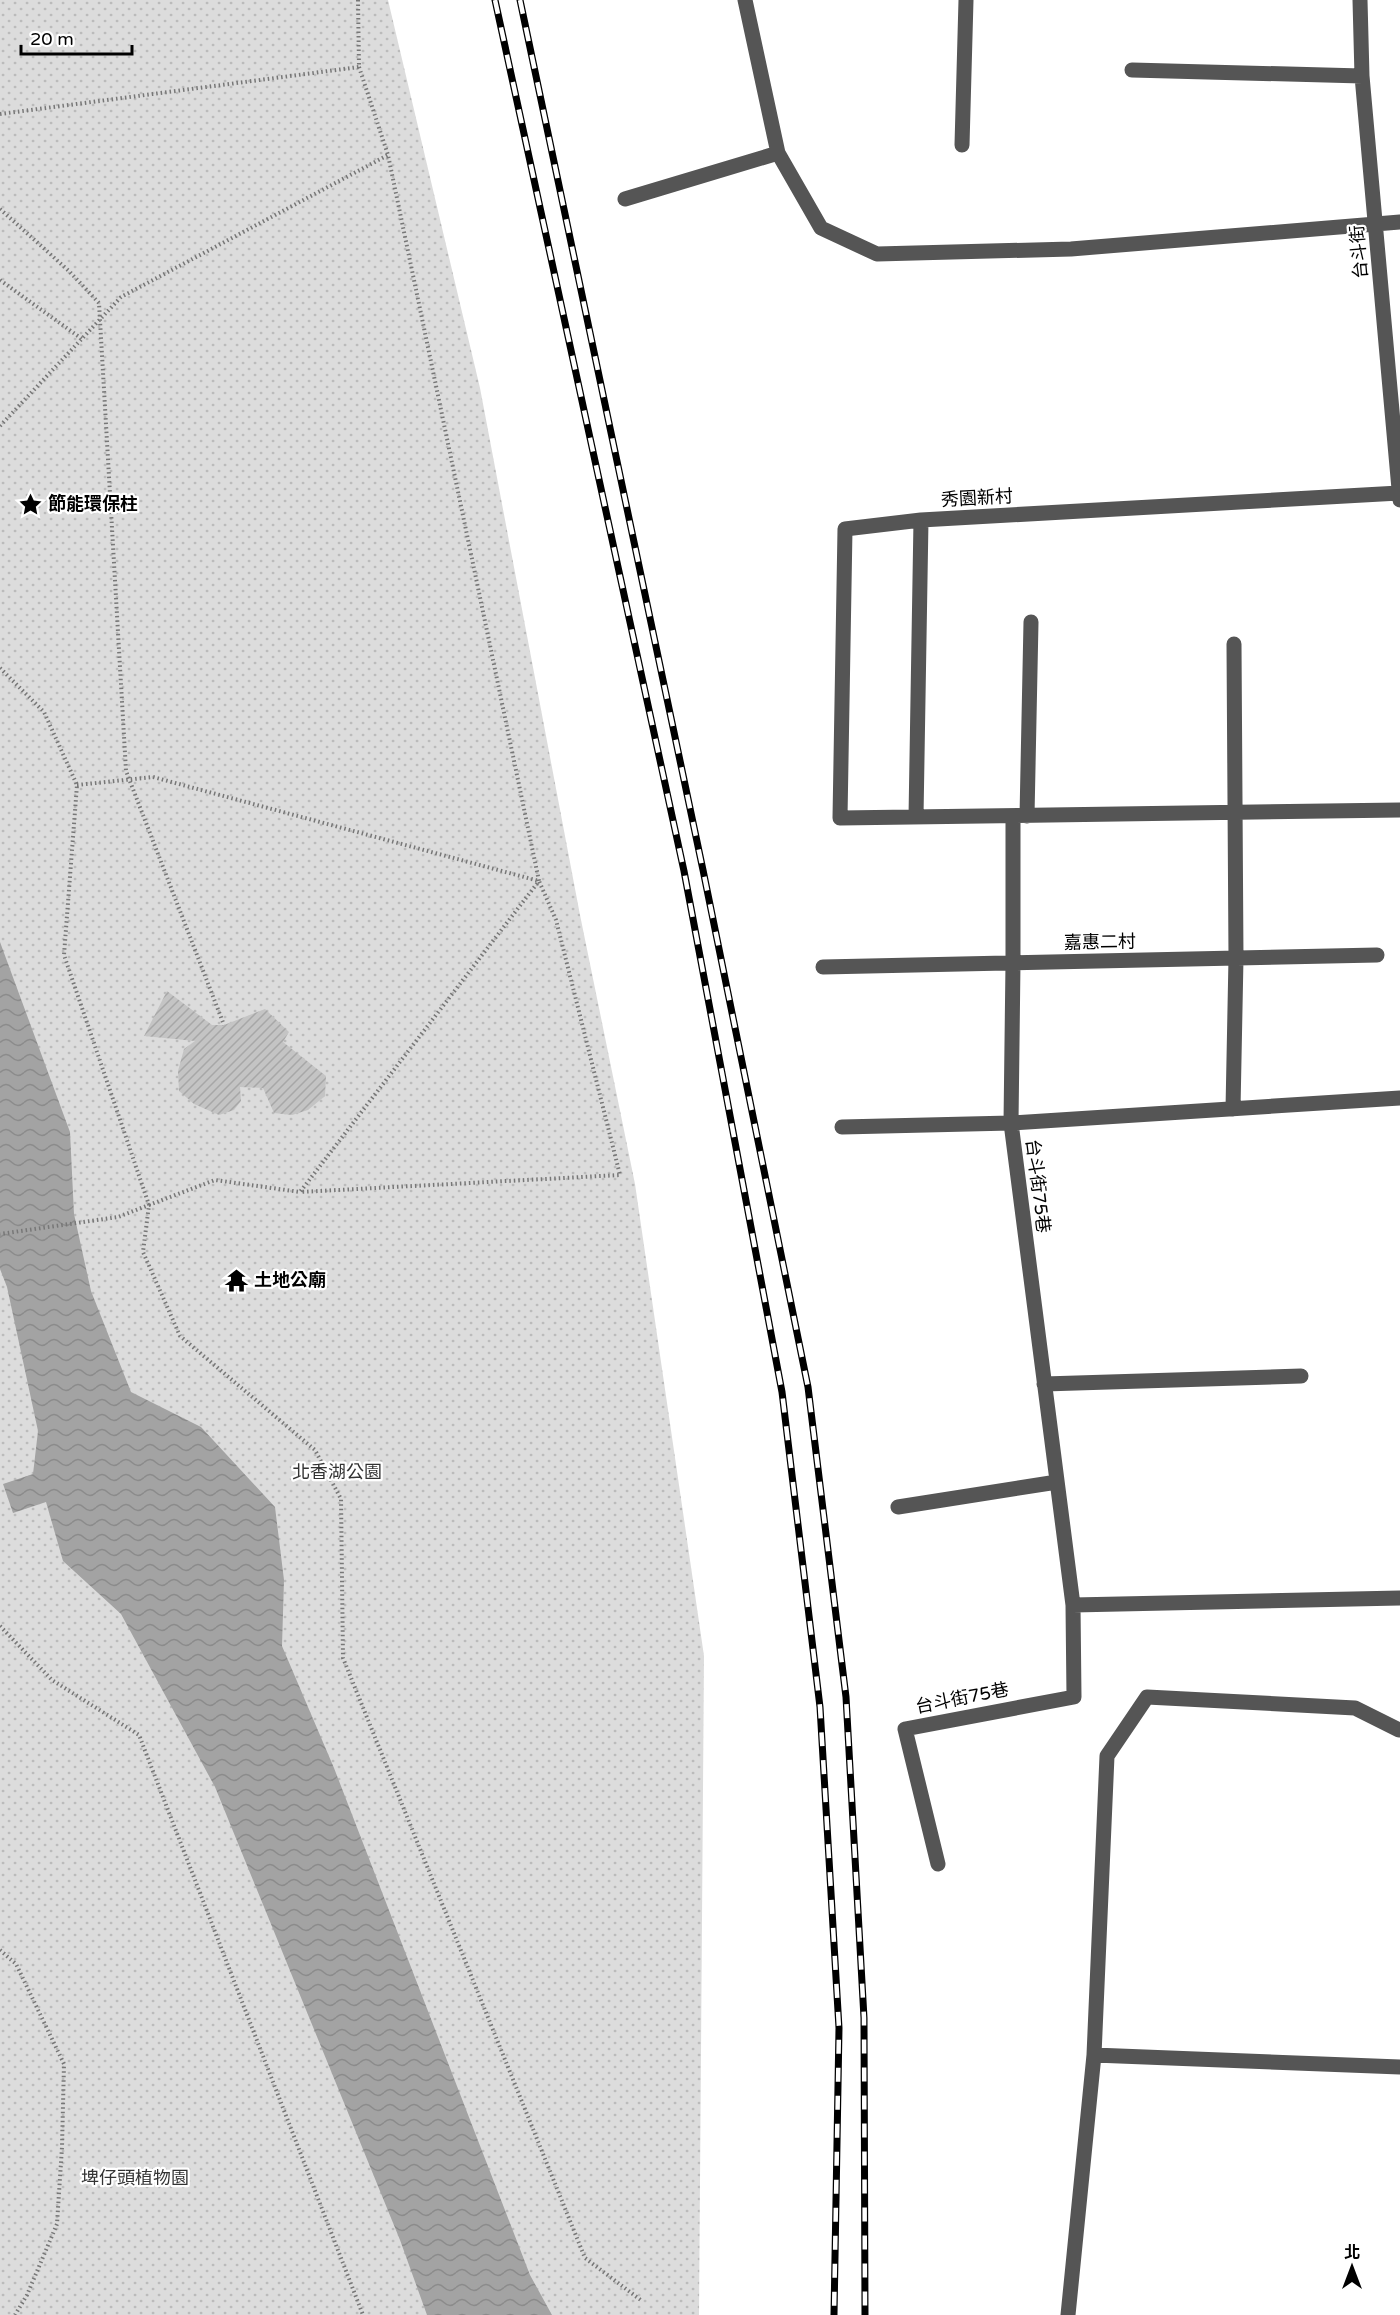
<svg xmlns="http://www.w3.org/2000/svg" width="1400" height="2315" viewBox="0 0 1400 2315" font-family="'Varela Round','Noto Sans TC',sans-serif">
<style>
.park{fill:url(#park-dots)}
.water{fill:url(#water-waves)}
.building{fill:url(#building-hatch)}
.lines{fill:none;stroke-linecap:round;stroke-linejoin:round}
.path{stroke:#777;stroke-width:4;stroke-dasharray:1.5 3;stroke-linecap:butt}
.minor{stroke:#555;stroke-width:15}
.rail-casing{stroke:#000;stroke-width:7}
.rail{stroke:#fff;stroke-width:4.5;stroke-dasharray:14;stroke-linecap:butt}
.labels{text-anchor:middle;stroke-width:4.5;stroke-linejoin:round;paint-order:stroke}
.street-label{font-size:18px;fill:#000;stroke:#fff}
.poi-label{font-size:18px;font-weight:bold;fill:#000;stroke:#fff;text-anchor:start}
.park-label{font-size:18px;fill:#333;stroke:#fff}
</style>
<defs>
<pattern id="park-dots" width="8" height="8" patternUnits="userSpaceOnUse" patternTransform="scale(1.5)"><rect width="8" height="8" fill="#dcdcdc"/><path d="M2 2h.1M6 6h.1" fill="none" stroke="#bbb" stroke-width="1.8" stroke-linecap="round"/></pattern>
<pattern id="water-waves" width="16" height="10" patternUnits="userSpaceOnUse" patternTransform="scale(1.5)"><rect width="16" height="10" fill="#a3a3a3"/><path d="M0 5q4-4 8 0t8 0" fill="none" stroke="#8b8b8b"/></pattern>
<pattern id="building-hatch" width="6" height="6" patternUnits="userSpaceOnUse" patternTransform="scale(1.5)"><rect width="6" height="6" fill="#c4c4c4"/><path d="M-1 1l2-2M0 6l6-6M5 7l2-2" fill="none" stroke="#a7a7a7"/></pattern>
</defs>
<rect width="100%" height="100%" fill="#fff"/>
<!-- park -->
<path class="park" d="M0,0H388L480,388L580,915L635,1184L704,1656L699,2315H0Z"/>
<!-- water -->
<path class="water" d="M0,942L70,1132L74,1214L91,1291L131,1392L201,1427L275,1507L284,1580L282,1646L334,1768L530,2275L552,2315H427L400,2240L215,1787L121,1614L63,1561L46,1502L13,1513L3,1484L33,1474L38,1431L7,1287L0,1269Z"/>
<!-- building -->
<path class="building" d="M167,991L212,1025H224L265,1009L289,1032L283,1042L326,1076L325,1096L308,1110L292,1115L274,1113L263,1088L240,1087L241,1101L234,1110L219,1115L194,1104L179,1091L178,1071L184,1049L195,1041L144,1036Z"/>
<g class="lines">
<!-- path -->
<path class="path" d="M359,67L388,155L539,881L300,1192L215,1180L149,1205L143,1252L180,1336L315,1450L341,1499L343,1658L585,2258L642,2301
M0,114L359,67L358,0
M0,209L69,271L99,303L126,771L224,1025
M0,280L82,339
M0,426L121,297L388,155
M0,668L44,712L77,785L64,955L149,1205L118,1217L0,1234
M77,785L153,777L539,881L556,920L620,1175L300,1192
M0,1626L52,1680L139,1735L363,2315
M0,1950L16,1964L64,2064L62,2147L57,2224L27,2295L15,2315"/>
<!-- minor -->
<path class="minor" d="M745,0L778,153L821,228L877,254L1071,249L1400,222
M1360,0L1362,76L1400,500
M1132,70L1362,76
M962,145L966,0
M625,199L778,153
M1399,493L921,520L845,529L840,818L1400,810
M1027,816L1031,622
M916,817L921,520
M823,967L1377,955
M1233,1109L1236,958L1234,644
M842,1127L1011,1123L1013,963V816
M1044,1384L1301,1376
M898,1507L1057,1482
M1073,1605L1011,1123L1400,1098
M938,1864L905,1729L1074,1697L1073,1605L1400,1598
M1094,2055L1107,1756L1147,1697L1355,1708L1399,1730
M1068,2315L1094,2055L1400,2067"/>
<defs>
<path id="rail" d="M495,0L684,871L782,1392L820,1707L839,2028L834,2315
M520,0L703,870L808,1387L846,1697L864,2018L865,2315"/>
</defs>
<!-- rail casing -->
<use href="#rail" class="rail-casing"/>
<!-- rail -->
<use href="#rail" class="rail"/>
</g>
<!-- icons -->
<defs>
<symbol id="sight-bare" viewBox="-9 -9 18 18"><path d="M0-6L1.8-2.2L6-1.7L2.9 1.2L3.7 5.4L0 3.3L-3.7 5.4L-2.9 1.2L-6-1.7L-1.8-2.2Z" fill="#000" stroke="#fff" stroke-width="2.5" paint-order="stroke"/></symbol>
<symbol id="temple-bare" viewBox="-9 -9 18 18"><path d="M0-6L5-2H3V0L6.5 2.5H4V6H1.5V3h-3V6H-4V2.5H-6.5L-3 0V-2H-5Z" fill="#000" stroke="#fff" stroke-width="2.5" paint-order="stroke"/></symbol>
</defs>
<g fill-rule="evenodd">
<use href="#sight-bare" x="14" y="488" width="33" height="33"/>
<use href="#temple-bare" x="220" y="1264" width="33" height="33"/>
</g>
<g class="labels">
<!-- street labels -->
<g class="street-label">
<text transform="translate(1359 252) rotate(-95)" y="6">台斗街</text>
<text transform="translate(977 498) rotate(-3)" y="6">秀園新村</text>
<text transform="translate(1100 942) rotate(-1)" y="6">嘉惠二村</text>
<text transform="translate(1038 1186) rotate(83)" y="6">台斗街75巷</text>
<text transform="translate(962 1698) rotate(-11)" y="6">台斗街75巷</text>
</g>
<!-- poi labels -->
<g class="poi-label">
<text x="48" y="510">節能環保柱</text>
<text x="254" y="1286">土地公廟</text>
</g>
<!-- park labels -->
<g class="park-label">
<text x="337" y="1478">北香湖公園</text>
<text x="135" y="2184">埤仔頭植物園</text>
</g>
</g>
<!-- north arrow -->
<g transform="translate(1352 2267)" stroke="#ffffff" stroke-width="4.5" paint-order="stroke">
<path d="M0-4.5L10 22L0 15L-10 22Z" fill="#000000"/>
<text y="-9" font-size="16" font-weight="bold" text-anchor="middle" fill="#000000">北</text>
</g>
<!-- scale -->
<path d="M21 45v9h111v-9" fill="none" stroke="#000000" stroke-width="3"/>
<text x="30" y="45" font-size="18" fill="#000000" stroke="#ffffff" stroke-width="4.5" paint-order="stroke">20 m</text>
</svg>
